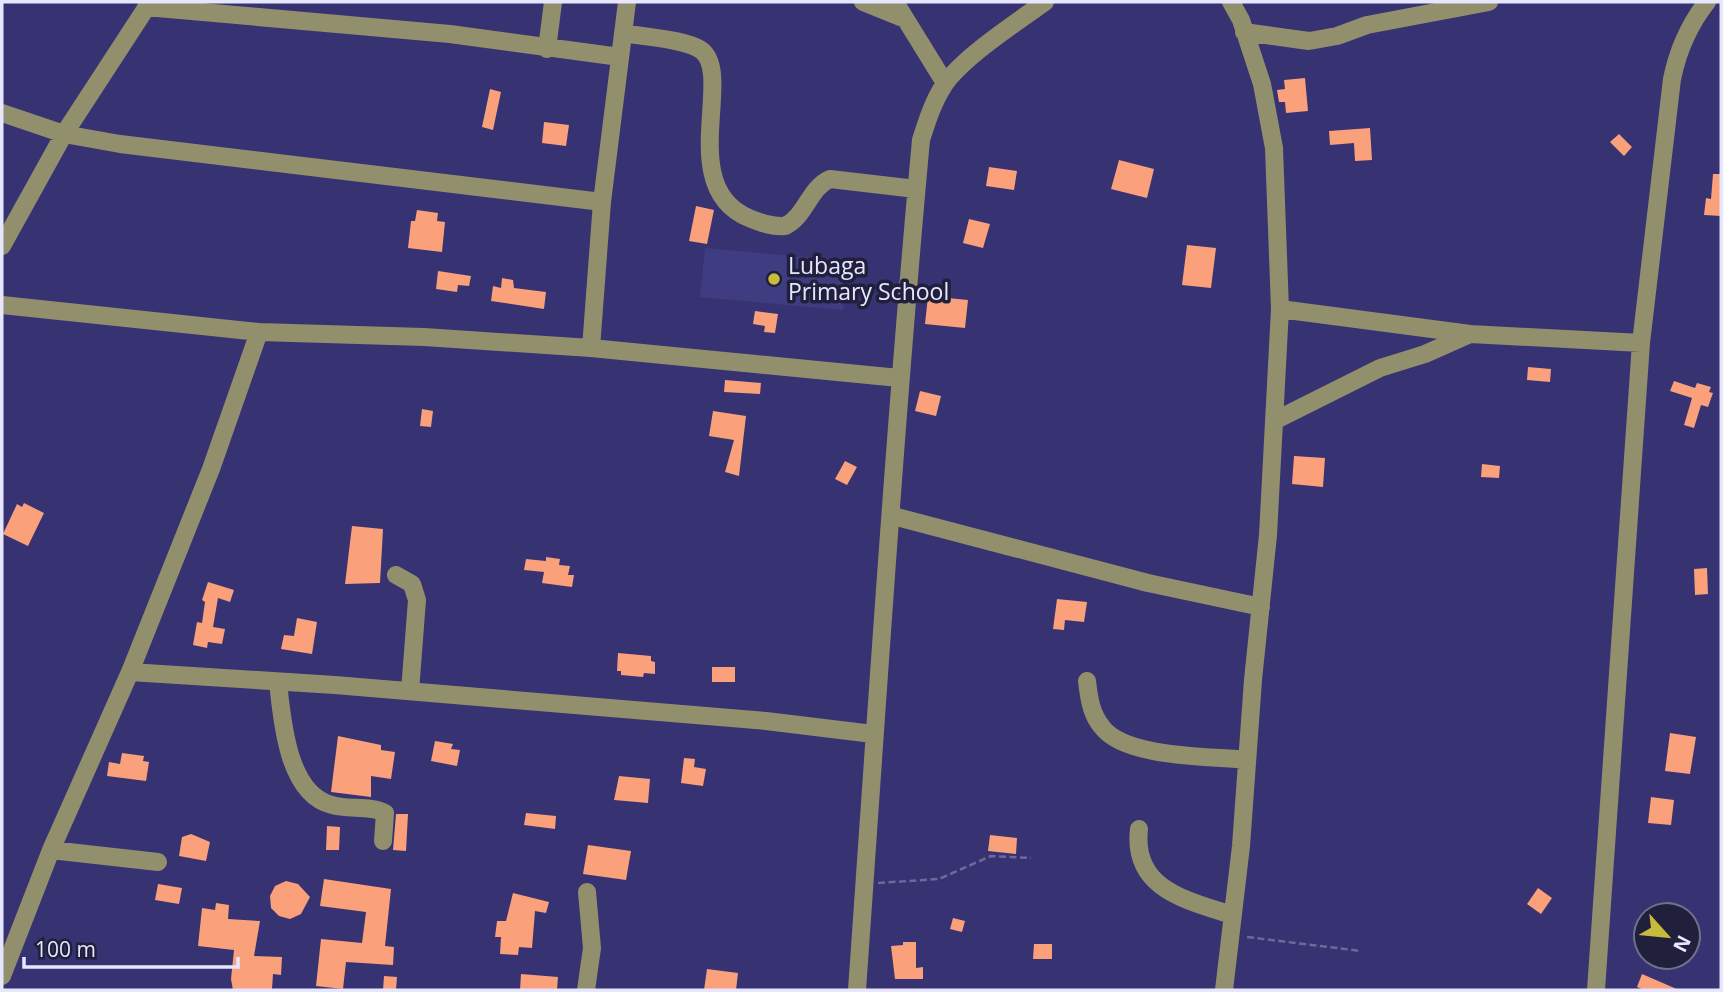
<svg xmlns="http://www.w3.org/2000/svg" width="1723" height="992" viewBox="0 0 1723 992" font-family="'Open Sans',sans-serif">
<style>
.built{fill:#403c81}
.building{fill:#faa07b}
.lines{fill:none;stroke-linecap:round;stroke-linejoin:round}
.path{stroke:#6c699c;stroke-width:2.5;stroke-dasharray:7 3.5;stroke-linecap:butt}
.minor{stroke:#928f6d;stroke-width:18}
.poi-dot{fill:#c8bb3b;stroke:#20203c;stroke-width:2.5}
.labels{text-anchor:middle;stroke-width:7;stroke-linejoin:round;paint-order:stroke}
.poi-label{font-size:23px;fill:#e6e7ff;stroke:#20203c;text-anchor:start}
</style>
<rect width="100%" height="100%" fill="#373271"/>
<!-- built -->
<path class="built" d="M705,248L848,261L843,310L700,297Z"/>
<!-- building -->
<path class="building" d="M1305,78L1308,111L1286,113L1285,102H1279L1277,90L1285,89L1284,80Z
M490,89L501,92L493,130L482,127Z
M544,122L569,125L566,146L542,143Z
M1370,128L1372,160L1355,161L1354,143L1330,145L1329,131Z
M1619,134L1632,147L1624,156L1610,142Z
M1119,160L1154,169L1147,198L1111,189Z
M989,167L1017,171L1014,190L986,186Z
M1713,174H1721V216L1704,215L1706,198L1711,199Z
M696,206L714,210L707,244L689,241Z
M417,210L438,213L437,221L445,222L442,252L408,248L411,221H415Z
M969,219L990,224L983,248L963,243Z
M1187,245L1216,248L1211,288L1182,285Z
M438,271L471,276L469,286L458,285L457,292L436,289Z
M502,278L513,280L514,288L546,292L544,309L491,301L493,286L501,288Z
M928,296L968,300L965,328L925,324Z
M755,311L778,314L775,333L764,332L765,326L753,324Z
M1528,367L1551,369L1550,382L1527,380Z
M725,380L761,383L760,394L724,392Z
M1674,381L1695,388L1697,383L1711,387L1709,392L1713,393L1708,407L1701,405L1694,428L1684,425L1692,398L1670,391Z
M920,391L941,396L936,416L915,411Z
M422,409L433,411L431,427L420,426Z
M713,411L746,416L739,476L725,472L734,440L709,436Z
M1294,456L1325,458L1323,487L1292,484Z
M845,461L857,467L847,485L835,479Z
M1482,464L1500,466L1499,478L1481,477Z
M24,503L44,513L28,546L3,534L17,504L22,507Z
M352,526L383,529L380,583L345,584Z
M546,557L560,559L559,565L570,566L568,575H574L572,587L542,583L544,572L524,570L526,559L546,561Z
M1707,568L1708,594L1695,595L1694,569Z
M208,582L234,590L230,602L218,598L213,627L225,629L222,644L208,642L207,648L193,645L197,622L202,623L205,602L202,600Z
M1057,599L1087,602L1084,622L1065,620L1064,630L1053,629Z
M297,618L317,622L312,654L281,649L284,635L294,636Z
M618,653L651,656V661L655,662V674L644,673L643,677L621,675V671H617Z
M712,667H735V682H712Z
M1670,733L1696,737L1690,774L1665,771Z
M338,736L381,745V750L395,752L391,779L371,776V797L331,792Z
M435,741L453,744L451,749L460,750L457,766L431,761Z
M122,753L144,756L143,761L149,762L146,781L107,776L109,762L120,764Z
M684,758L695,759L694,767L706,769L703,786L681,783Z
M619,776L650,779L648,803L614,800Z
M1651,797L1674,800L1671,825L1648,823Z
M526,813L556,816L555,829L524,825Z
M396,814H408L406,851L393,850Z
M327,826L340,827L339,850H326Z
M191,834L210,842L206,861L179,856L182,837Z
M990,835L1017,838L1016,854L988,851Z
M588,845L631,851L626,880L583,874Z
M324,879L391,889L385,946L394,947L393,965L346,962L343,989L316,986L321,939L362,943L366,912L320,906Z
M286,881L298,884L310,897L301,914L290,919L279,916L271,908L270,896L275,886Z
M158,884L182,888L179,904L155,900Z
M1538,888L1552,898L1541,914L1527,904Z
M513,893L549,902L546,913L535,911L532,948L519,947L518,955L500,954L501,937H495L497,921H506Z
M216,903L229,905L228,919L260,921L254,956L282,957L281,975L273,974L272,989L233,990L231,979L234,950L198,946L202,908L215,910Z
M953,918L965,921L962,932L950,929Z
M903,942H916V968L923,967V979H895L891,946L903,945Z
M1034,944H1052V959H1033Z
M707,969L738,973L736,990H704Z
M521,974L558,977L557,990H520Z
M1642,974L1679,990H1644L1637,987Z
M384,976L397,977L396,990H383Z"/>
<g class="lines">
<!-- path -->
<path class="path" d="M878,883L939,879L991,856L1031,858
M1247,937L1361,951"/>
<!-- minor -->
<path class="minor" d="M863,2L905,19
M895,2L945,83
M146,7L450,34L620,57
M1244,32L1309,41L1337,36L1367,25L1489,2
M623,33C643,37 685,39 701,50C735,74 675,187 749,218C761,223 772,227 785,226C806,216 809,188 830,179L916,189
M547,49L553,2
M2,113L64,134L120,144L602,202
M2,246L64,134L150,2
M2,305L259,332L424,337L591,348L899,378
M1280,309L1470,334L1641,343
M591,348L602,202L627,2
M1276,420L1380,368L1425,354L1470,334
M893,516L1148,583L1261,607
M396,575L412,584L417,600L410,691
M130,672L335,685L766,721L873,734
M1087,681C1089,698 1091,714 1102,727C1125,758 1209,756 1247,760
M278,682C282,719 287,794 332,805C348,810 371,805 385,813L383,841
M1139,829C1132,889 1186,900 1232,915
M51,850L158,862
M2,976L51,850L130,672L211,469L259,332
M586,990L592,948L587,892
M857,990C877,707 895,423 921,140C927,121 933,102 944,85C962,58 1018,21 1045,2
M1224,990L1241,846L1253,680L1268,535L1280,309L1274,148L1262,84L1241,20L1231,2
M1596,990L1641,343L1672,79C1678,50 1688,26 1707,2"/>
</g>
<!-- markers -->
<circle class="poi-dot" cx="774" cy="279" r="7"/>
<g class="labels">
<!-- poi labels -->
<g class="poi-label">
<text x="788" y="274">Lubaga<tspan x="788" dy="26">Primary School</tspan></text>
</g>
</g>
<!-- border -->
<rect width="1723" height="992" fill="none" stroke="#e6e7ff" stroke-width="7"/>
<!-- north arrow -->
<g transform="translate(1667 936) rotate(117)"><circle r="33" fill="#20203c" stroke="#6f708a" stroke-width="2"/>
<path d="M0-5L12 26L0 18L-12 26Z" fill="#c8bb3b"/>
<text y="-10" font-size="19" font-weight="bold" text-anchor="middle" fill="#e6e7ff">N</text>
</g>
<!-- scale -->
<path d="M24 957v10h214v-10" fill="none" stroke="#e6e7ff" stroke-width="3.5"/>
<text x="35" y="957" font-size="21" fill="#e6e7ff" stroke="#20203c" stroke-width="5" paint-order="stroke">100 m</text>
</svg>
